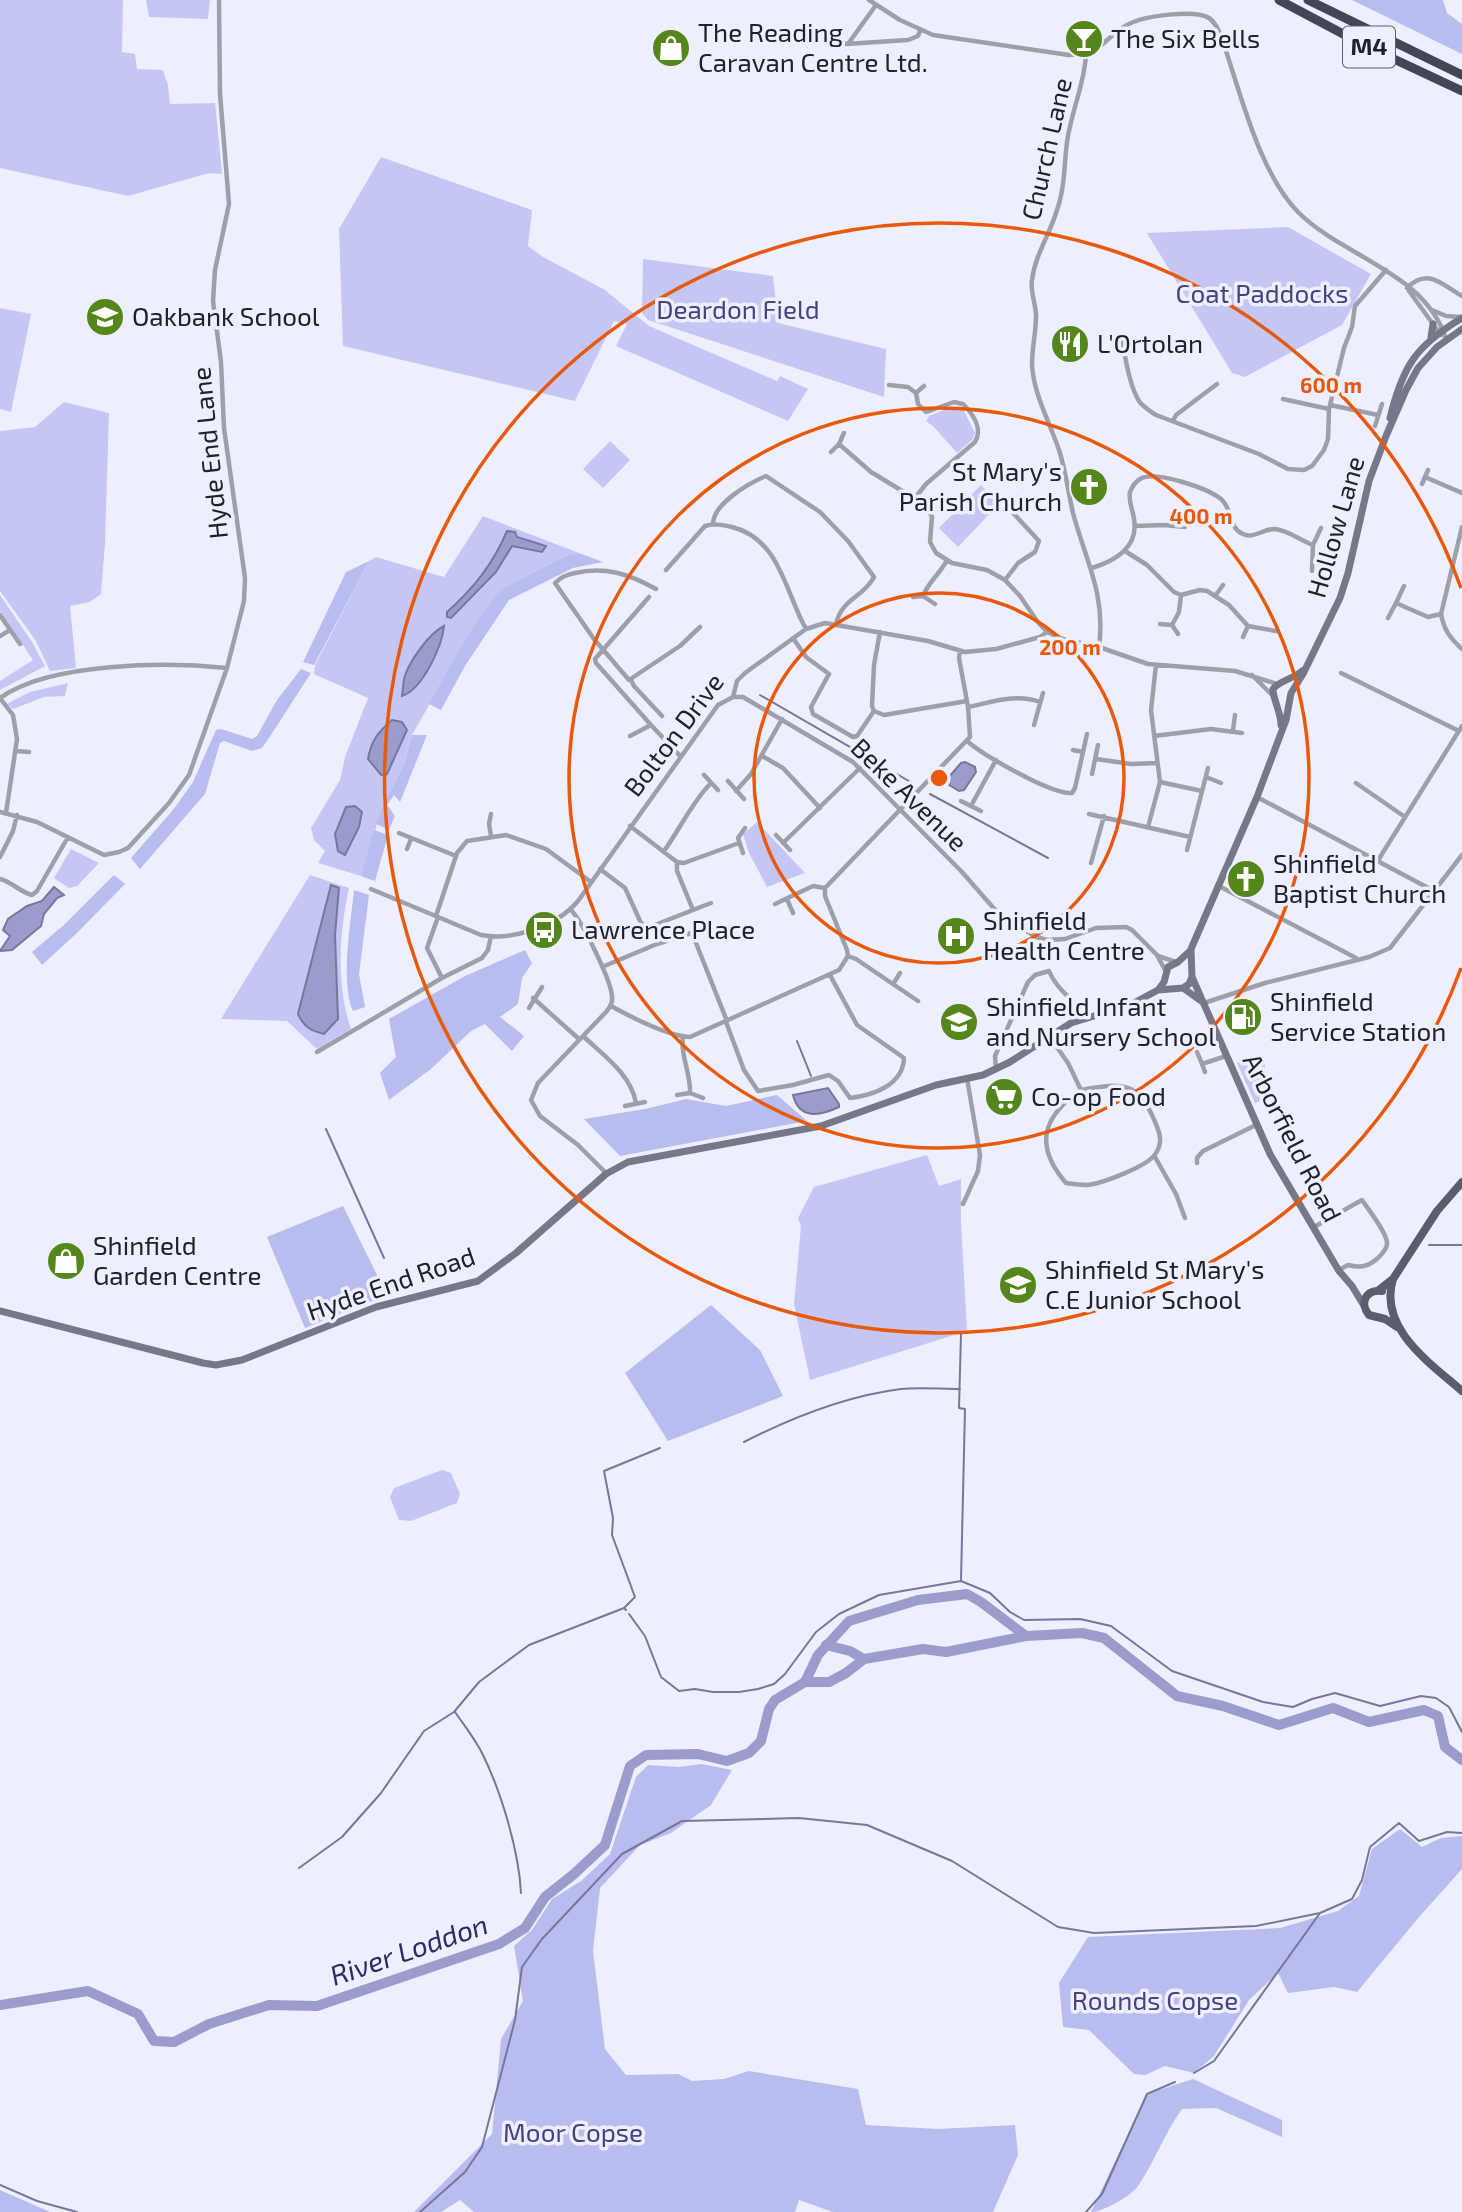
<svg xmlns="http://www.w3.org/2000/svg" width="1462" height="2212" viewBox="0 0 1462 2212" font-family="'Exo 2',sans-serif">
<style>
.green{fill:#c4c7f3}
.forest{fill:#b9bcee}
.water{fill:#9a9ccc;stroke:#76779b;stroke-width:2}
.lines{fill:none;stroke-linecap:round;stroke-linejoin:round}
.stream{stroke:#76779b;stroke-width:2}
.river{stroke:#9a9ccc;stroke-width:10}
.street{stroke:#9e9fa9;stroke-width:4.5}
.secondary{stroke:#767887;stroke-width:7}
.primary{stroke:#5b5c6e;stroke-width:8}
.highway{stroke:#444559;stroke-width:9}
.ring{fill:none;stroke:#e8590c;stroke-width:3.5}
.labels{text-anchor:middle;stroke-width:7;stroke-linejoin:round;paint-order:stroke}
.shield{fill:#edeffe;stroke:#5e5f6a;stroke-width:2}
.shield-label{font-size:24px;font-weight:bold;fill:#21212a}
.poi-label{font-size:26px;fill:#21212a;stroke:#edeffe;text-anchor:start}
.street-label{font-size:26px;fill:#21212a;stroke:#edeffe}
.park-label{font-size:26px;fill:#454481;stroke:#edeffe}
.water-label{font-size:28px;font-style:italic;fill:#2d2a64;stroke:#edeffe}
.centre{fill:#e8590c;stroke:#edeffe;stroke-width:3.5}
.ring-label{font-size:21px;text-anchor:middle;font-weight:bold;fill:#e8590c;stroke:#edeffe;stroke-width:7;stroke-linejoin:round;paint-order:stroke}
</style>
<rect width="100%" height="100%" fill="#edeffe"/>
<!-- green -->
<path class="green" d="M0,0H123L122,52L135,54L137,69L163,70L168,85L170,104L215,103L222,174L209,173L128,196L0,168Z
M146,0H210L208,19L149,17Z
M381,157L532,210L528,246L543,257L605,290L649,326L777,381L780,376L808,389L788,421L616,346L627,324L614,321L575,401L343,346L339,229Z
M1288,227L1371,274L1342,325L1245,377L1232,373L1147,233Z
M643,259L773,276L778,323L886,349L884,397L648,320L642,313Z
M0,308L31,314L11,412L0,409Z
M64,402L109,413L105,543L101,594L90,602L70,606L76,668L50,671L36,641L0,591V431L35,427Z
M951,407H959L964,411L975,433L973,439L957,453L934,427L926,421L929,416Z
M610,441L630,460L603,488L583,469Z
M981,485L999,504L958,547L939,528Z
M483,516L579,553L565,556L507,586L469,635L412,735L404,765L383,805L361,876L318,863L325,851L314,840L311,828L340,780L345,757L368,698L314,674L315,665L369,561L376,557L444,577Z
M0,595L32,642L45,666L0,690V681L33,660L0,611Z
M68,683L65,696L44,697L13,709L7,704L30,692Z
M757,822L805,873L767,887L749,853L743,834Z
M71,849L99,863L77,886L69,888L54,878Z
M310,875L349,888C339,933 336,985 351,1029L317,1049L287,1021L221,1019Z
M1260,1055L1265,1066L1261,1101L1255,1103L1237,1063Z
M927,1155L939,1186L961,1179V1222L967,1331L810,1380L794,1304L801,1226L798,1218L814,1187Z
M442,1470L451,1473L460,1494L457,1503L411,1521L399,1520L390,1497L394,1488Z"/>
<!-- forest -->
<path class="forest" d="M1352,0H1443L1447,13L1462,24V54Z
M579,553L603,562L573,568L509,600L465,666L441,710L429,704L468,635L494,598L507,586L565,556Z
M369,561L314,665L303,662L346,572Z
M301,669L311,673L267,741L262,748L252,751L224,741L220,743L205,794L140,869L131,858L173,810L193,782L216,730L221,729L252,739L257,736L277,700Z
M412,735H427L400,802L394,795L387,805L395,816L389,830L376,824L383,805L404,765Z
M374,830L388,835L375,881L361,876Z
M114,875L125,884L78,932L42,965L32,952L65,924Z
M354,890L369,895L359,974L365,1007L353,1011C340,983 351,921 354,890Z
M525,950L532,963L522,978L518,1004L500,1017L524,1036L512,1051L485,1024L471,1031L431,1069L389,1100L380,1073L396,1057L389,1019L465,976Z
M777,1095L807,1121L620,1156L584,1119L645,1109L686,1099L726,1106Z
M343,1206L387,1295L305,1328L267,1237Z
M711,1305L760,1350L783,1396L668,1441L625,1373Z
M701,1764L732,1770L711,1805L671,1833L640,1845L600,1888L593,1951L605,2049L626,2075L678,2074L692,2081L724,2079L749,2071L858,2089L866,2125L938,2129L1015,2125L1018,2155L993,2212H833L799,2200L795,2212H474L460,2200L441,2212H414L492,2134L501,2039L523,2001L514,1946L532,1930L552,1899L581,1881L610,1854L636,1777L648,1765L679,1767Z
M1400,1829L1422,1847L1441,1838L1462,1836V1869L1419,1917L1357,1992L1334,1987L1288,1993L1278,1973L1249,2000L1214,2056L1194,2073L1165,2066L1145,2075L1134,2074L1089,2030L1063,2027L1059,1983L1088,1937L1280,1928L1338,1911L1359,1896L1372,1849Z
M1193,2079L1282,2120V2137L1216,2108L1182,2109C1164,2134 1154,2163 1138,2186C1131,2196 1103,2212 1091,2212L1147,2094Z
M0,2190L50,2212H0Z"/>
<!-- water -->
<path class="water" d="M507,531L515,532L517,537L546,546L542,552L512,546L496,572L451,618L447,617V612C474,588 493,564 507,531Z
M444,626C442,646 423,689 402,696C403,690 403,684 404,679C408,663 429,633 444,626Z
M392,720L402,722L407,730L387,774L381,775L368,759C371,741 378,732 392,720Z
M965,762L975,767L976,772L964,790L959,791L949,785L948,778L961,763Z
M355,806L362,812L359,827L345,855L338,851L335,834L346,807Z
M331,885L339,888L335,935L338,1019L324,1034C311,1031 304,1027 298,1014Z
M54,887L64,895L57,898L44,914L41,926L12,950L0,951L10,936L3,930L8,919L27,906L42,901Z
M828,1088L839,1104V1107C820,1116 799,1120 793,1095Z"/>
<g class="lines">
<!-- stream -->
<path class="stream" d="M760,695L914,784
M930,794L1048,858
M797,1041L811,1076
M326,1129L384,1258
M1429,1245H1462
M744,1442C793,1417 845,1396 901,1389C920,1387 940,1389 960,1389
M961,1580L965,1409L959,1408L961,1334
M624,1608L635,1597L612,1535L613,1518L604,1471L660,1448
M629,1614L645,1636L661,1677L679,1691L695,1689L713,1692H739L758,1689L774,1684L785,1674L816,1632L839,1614L879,1595L961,1581L990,1593L1010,1612L1024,1620L1080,1619L1111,1626L1172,1671L1263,1702L1293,1707L1312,1699L1335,1693L1380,1706L1421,1696L1436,1698L1449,1707L1462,1732
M455,1712C464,1725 475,1739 482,1753C501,1791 519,1851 521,1893
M299,1868L342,1837L381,1793L424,1731L454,1712L479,1682L529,1645L624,1608L626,1610
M1194,2073L1214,2061L1320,1913
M0,2185L37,2201L77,2212
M420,2212L465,2172L482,2147L515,2020L522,1967L542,1939L622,1854L682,1821L799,1818L867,1825L952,1861L1058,1927L1094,1933L1256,1926L1320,1913L1352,1899L1362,1880L1370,1847L1399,1823L1419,1841L1447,1832L1462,1833
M1086,2212L1102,2194L1147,2094L1175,2082"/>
<!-- river -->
<path class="river" d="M826,1645L850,1651L864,1659
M805,1682H829L846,1673L864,1659L923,1649L946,1652L1026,1636L1082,1633L1104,1638L1177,1696L1223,1706L1279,1725L1333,1708L1369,1722L1424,1710L1438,1716L1445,1747L1462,1760
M0,2005L88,1991L138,2014L154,2041L174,2042L209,2024L269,2005L317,2006L499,1944L525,1928L545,1897L574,1874L605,1845L630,1766L646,1755L698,1754L727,1761L749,1753L761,1741L769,1709L775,1700L805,1682L818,1655L849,1621L918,1600L967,1594L981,1602L1026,1636"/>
<!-- street -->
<path class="street" d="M869,0L900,20L933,35L1069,55C1105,54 1103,37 1129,24C1144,16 1195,9 1209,18C1215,22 1218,29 1221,36C1240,90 1258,171 1298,212C1344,258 1425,272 1446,339
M837,41L846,44L908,40L918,36L920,31
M848,44L876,5
M1086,54C1085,83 1071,112 1067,142C1064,165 1065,188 1057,210C1050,234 1035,255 1032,280C1030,292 1036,304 1036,316C1036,332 1032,348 1032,364C1033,393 1050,423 1059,450C1066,471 1068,492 1073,513C1086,562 1106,594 1099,647
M1407,288C1428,267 1442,285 1462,296
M1409,291L1441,335
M1432,310L1446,316L1461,317
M1121,336C1125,355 1129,385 1139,401C1143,407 1150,411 1156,415L1259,454L1288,469L1304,470L1312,466L1324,450L1328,439L1329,409L1344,348L1352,327L1355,306L1386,270
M889,385L908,387L916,393L924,386
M1283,399L1329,409
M1330,405L1378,415
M1173,421L1176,415L1217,384
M1375,426L1382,404
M839,444L871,472L927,506L932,517L930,542L936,553L952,563L987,570L1005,580L1020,596L1037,621L1047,632L1063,639L1099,647L1148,664L1235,671L1277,684
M831,452L839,444L844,433
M1425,477L1462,493
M1422,484L1428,470
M915,498L926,484L975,442C983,429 973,414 963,404L954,402L926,412L918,404L916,393
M1002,501L1039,541L1035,552L1018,563L1005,580
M1008,507L1017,498
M713,524C713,504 749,483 766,476L820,512L848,541L874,577C863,598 842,598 836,624
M1135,526L1164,525L1185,527
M1462,527L1441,614C1444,630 1450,638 1462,649
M1313,545L1321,528
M1125,551L1147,565L1174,592L1181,595L1200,590L1207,591L1229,605L1248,626L1276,631
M1092,568C1115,561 1139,547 1134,519C1133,509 1128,502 1130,492C1132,487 1135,482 1140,479C1155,470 1207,488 1221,499C1233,509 1228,528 1243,534C1254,539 1263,529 1274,529C1288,530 1300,540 1313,545L1312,571
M666,570L705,526C714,523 723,525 732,527C780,539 785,592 806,629
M1404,586L1396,603L1428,617L1441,614
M656,589C629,574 605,566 575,573C566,575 561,577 555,583L594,639L629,680L680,646L700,627
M923,596C929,581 940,574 947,560
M1215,596L1223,585
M649,597L595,659L596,663L651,725
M913,597L923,596L935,604
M0,615L20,644
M1388,618L1396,603
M1160,624L1172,625L1179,612L1181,595
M1172,625L1178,634
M880,632L874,665L872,706L874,711L884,715L967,701
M0,636L10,630
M1243,637L1248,626
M793,638L806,657L829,674L811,707L813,714L853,737L857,736L874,711
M1341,673L1459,731
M1252,675L1273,696
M631,680L634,686L662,716
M733,697L737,681L745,673L806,629L825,623L928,641L965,652L996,649L1040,637L1047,632
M0,698C50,662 167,662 227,668
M0,698L13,715L17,739L6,813
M968,707C992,702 1017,693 1040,702
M1034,725L1043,693
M1233,730L1235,715
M630,736L651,725L680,756
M1154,736L1211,729L1242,733
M967,741C983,755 1052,795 1072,793L1075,788L1087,734
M1073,750L1083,752
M15,751L29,752
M762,756L783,768L820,808
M1096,759L1131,764L1157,763
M1092,774L1098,745
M704,775L718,790
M1206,777L1221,783
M728,781L744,799
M1160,782L1202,791
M1356,783L1405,817
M736,791L751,774L782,719
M1257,797L1434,891
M961,801L981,811
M971,806L996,760
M0,812L37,822L104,855L119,852L128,848L169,803L189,775L227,668L244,601L245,578L224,428L221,362L213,301L215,270L229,204L220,94L219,0
M491,814L489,824L491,836
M1089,814L1190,837
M630,826L677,862L684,863L739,843
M1148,827L1160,782L1151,710L1156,665
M399,833L456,856
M776,835L790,850
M783,843L860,768
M407,849L411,839
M1187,850L1208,768
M664,851C680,829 692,802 711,783
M743,853L738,838L745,828
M0,857L13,831L17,815
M1377,862L1462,726
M1091,863L1104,816
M600,869L625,888L641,923L647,928L693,910L677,871V862
M0,879C12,882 20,892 32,895L37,891L68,837
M1219,886L1356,958
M371,889L481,935C513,941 557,926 578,901L718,705L733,697H743L853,762L962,872L997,912L1036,937L1047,940L1065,939L1096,928L1126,927L1132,930L1157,955L1166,972
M787,899L793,913
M775,904L813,886L825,888
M571,910C582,921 612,982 612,997C613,1004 609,1008 606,1012L538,1083L531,1100L540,1116L578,1145L606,1173
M693,910L711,903
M436,916L457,853L467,841L506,835L546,849L591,882
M438,917L427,948L442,978
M692,933L727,1021
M848,956L856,959L918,1001
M1158,956L1176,962
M602,967L657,944L707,928
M893,984L900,973
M533,998L579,1039
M1204,1003L1265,983L1369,957L1390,948L1462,855
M611,1006C631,1017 667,1036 690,1037L839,970L848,956L847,950L825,896V888L970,737L968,707L959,658L960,651
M529,1008L542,987
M726,1022L744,1070L758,1091L793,1085L829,1075L838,1081L850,1098C874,1095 903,1085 904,1058L857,1025L830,975
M583,1036C603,1055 631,1074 636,1103
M683,1036C680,1056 691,1073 690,1093
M1050,1037L1068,1063L1081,1090C1122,1083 1138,1080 1155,1122C1160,1133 1163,1142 1156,1153C1149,1166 1103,1183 1088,1185C1081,1185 1073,1184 1066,1183C1034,1146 1042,1117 1081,1090
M317,1052L442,978L482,958L488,950L491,936
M1197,1052L1202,1064
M996,1069L995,1056L1028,982L1035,975L1049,971C1057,991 1076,1000 1085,1018
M1205,1072L1202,1064L1226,1056
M677,1095L690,1093L703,1098
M625,1106L645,1102
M1155,1157L1176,1194L1185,1218
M1197,1163V1158L1203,1151L1256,1125
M963,1204L978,1171L980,1155L967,1078
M1314,1227L1362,1200C1368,1209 1388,1234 1387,1244C1387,1249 1382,1254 1378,1258C1368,1267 1360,1268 1348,1265L1339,1270"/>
<!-- secondary -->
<path class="secondary" d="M1431,337L1433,324
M1390,418C1403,365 1416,346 1462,318
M1281,725C1281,712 1273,700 1273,689C1279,681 1293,679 1302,671
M1183,988L1204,1003
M1158,990L1164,982L1168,967L1178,962L1191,950
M1363,1304L1352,1286L1339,1271L1270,1154L1192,977L1191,949L1257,797L1286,720L1291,693L1303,674L1340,598L1348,573L1369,481L1386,436L1406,390L1418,368L1437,347L1462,329
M0,1311L203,1363L216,1365L242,1360L376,1307L478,1281L516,1253L606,1174L628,1162L821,1126L936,1085L983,1075L1010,1062L1071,1023L1130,1005L1158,990L1183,988L1189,984L1192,977"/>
<!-- primary -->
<path class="primary" d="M1393,1279C1378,1328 1430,1363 1462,1391
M1379,1290L1393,1279L1437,1211L1462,1182
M1382,1291C1366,1289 1359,1303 1369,1315L1385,1319L1397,1327"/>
<!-- highway -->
<path class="highway" d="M1279,0L1364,45L1462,91
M1308,0L1462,75"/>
</g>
<!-- distance rings -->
<g class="ring">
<circle cx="939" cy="778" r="185"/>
<circle cx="939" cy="778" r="370"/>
<path d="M1461 968A555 555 0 1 1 1461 588"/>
</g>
<!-- icons -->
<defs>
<symbol id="bar-disc" viewBox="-11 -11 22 22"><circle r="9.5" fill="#55861b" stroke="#edeffe"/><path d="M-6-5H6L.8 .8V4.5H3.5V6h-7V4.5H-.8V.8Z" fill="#fff"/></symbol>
<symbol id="shop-disc" viewBox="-11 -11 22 22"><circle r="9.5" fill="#55861b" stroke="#edeffe"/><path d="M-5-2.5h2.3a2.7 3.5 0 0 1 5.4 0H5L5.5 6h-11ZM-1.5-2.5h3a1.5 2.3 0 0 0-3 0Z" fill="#fff"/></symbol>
<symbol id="school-disc" viewBox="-11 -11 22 22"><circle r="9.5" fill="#55861b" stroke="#edeffe"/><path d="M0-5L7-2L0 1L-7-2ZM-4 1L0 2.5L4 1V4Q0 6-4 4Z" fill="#fff"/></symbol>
<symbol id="restaurant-disc" viewBox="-11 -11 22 22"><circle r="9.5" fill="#55861b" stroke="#edeffe"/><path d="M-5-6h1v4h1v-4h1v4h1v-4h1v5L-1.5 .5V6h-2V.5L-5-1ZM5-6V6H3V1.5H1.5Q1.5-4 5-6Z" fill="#fff"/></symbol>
<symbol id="church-disc" viewBox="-11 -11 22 22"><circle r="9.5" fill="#55861b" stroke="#edeffe"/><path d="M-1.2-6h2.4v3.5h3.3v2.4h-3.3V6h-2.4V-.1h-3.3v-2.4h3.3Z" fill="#fff"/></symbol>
<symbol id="bus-disc" viewBox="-11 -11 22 22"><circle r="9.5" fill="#55861b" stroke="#edeffe"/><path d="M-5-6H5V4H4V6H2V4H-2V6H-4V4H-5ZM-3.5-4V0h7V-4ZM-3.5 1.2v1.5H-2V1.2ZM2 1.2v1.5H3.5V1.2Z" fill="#fff"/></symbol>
<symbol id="hospital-disc" viewBox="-11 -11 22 22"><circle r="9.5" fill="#55861b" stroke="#edeffe"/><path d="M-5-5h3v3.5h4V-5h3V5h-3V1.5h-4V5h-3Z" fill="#fff"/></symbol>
<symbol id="fuel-disc" viewBox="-11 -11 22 22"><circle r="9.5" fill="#55861b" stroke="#edeffe"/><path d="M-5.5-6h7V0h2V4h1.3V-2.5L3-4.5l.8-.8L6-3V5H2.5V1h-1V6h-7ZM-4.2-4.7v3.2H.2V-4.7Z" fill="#fff"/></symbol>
<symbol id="supermarket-disc" viewBox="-11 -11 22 22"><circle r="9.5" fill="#55861b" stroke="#edeffe"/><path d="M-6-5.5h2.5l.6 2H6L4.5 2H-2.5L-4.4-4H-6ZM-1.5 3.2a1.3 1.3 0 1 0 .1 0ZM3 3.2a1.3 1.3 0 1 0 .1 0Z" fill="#fff"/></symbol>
</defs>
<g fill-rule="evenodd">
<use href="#bar-disc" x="1062" y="17" width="44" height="44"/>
<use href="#shop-disc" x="649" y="26" width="44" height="44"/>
<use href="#school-disc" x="83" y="295" width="44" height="44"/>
<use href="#restaurant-disc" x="1048" y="322" width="44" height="44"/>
<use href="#church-disc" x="1067" y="465" width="44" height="44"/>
<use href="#church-disc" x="1224" y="857" width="44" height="44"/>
<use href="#bus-disc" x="522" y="908" width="44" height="44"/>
<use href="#hospital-disc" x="934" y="914" width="44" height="44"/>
<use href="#fuel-disc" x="1221" y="995" width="44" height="44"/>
<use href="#school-disc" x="937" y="1000" width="44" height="44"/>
<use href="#supermarket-disc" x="982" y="1075" width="44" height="44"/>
<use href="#shop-disc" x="44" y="1239" width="44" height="44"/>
<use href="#school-disc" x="996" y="1263" width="44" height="44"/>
</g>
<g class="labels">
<!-- shield labels -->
<rect class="shield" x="1343" y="26.5" width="52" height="41" rx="5"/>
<g class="shield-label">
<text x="1369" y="55">M4</text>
</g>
<!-- poi labels -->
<g class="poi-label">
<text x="698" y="42">The Reading<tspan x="698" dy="30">Caravan Centre Ltd.</tspan></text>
<text x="1111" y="48">The Six Bells</text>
<text x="132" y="326">Oakbank School</text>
<text x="1097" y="353">L'Ortolan</text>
<text x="1062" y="481" text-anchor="end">St Mary's<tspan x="1062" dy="30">Parish Church</tspan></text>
<text x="1273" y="873">Shinfield<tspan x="1273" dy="30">Baptist Church</tspan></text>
<text x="983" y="930">Shinfield<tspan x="983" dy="30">Health Centre</tspan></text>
<text x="571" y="939">Lawrence Place</text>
<text x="1270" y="1011">Shinfield<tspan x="1270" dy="30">Service Station</tspan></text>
<text x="986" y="1016">Shinfield Infant<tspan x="986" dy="30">and Nursery School</tspan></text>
<text x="1031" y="1106">Co-op Food</text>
<text x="93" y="1255">Shinfield<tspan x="93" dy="30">Garden Centre</tspan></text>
<text x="1045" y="1279">Shinfield St Mary's<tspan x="1045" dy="30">C.E Junior School</tspan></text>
</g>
<!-- street labels -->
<g class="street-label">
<text transform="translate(1047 149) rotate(-77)" y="9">Church Lane</text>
<text transform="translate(210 453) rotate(-96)" y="9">Hyde End Lane</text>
<text transform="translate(1336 527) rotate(-74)" y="9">Hollow Lane</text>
<text transform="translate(674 735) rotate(-53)" y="9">Bolton Drive</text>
<text transform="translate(909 795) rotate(44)" y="9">Beke Avenue</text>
<text transform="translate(1292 1138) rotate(63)" y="9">Arborfield Road</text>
<text transform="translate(391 1284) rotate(-19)" y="9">Hyde End Road</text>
</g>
<!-- park labels -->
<g class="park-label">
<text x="1262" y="303">Coat Paddocks</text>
<text x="738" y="319">Deardon Field</text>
<text x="1155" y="2010">Rounds Copse</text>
<text x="573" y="2142">Moor Copse</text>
</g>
<!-- water labels -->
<g class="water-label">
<text transform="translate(409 1950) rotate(-19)" y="10">River Loddon</text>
</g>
</g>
<circle cx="939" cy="778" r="10" class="centre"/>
<g class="ring-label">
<text x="1331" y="393">600 m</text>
<text x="1201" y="524">400 m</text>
<text x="1070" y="655">200 m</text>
</g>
</svg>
